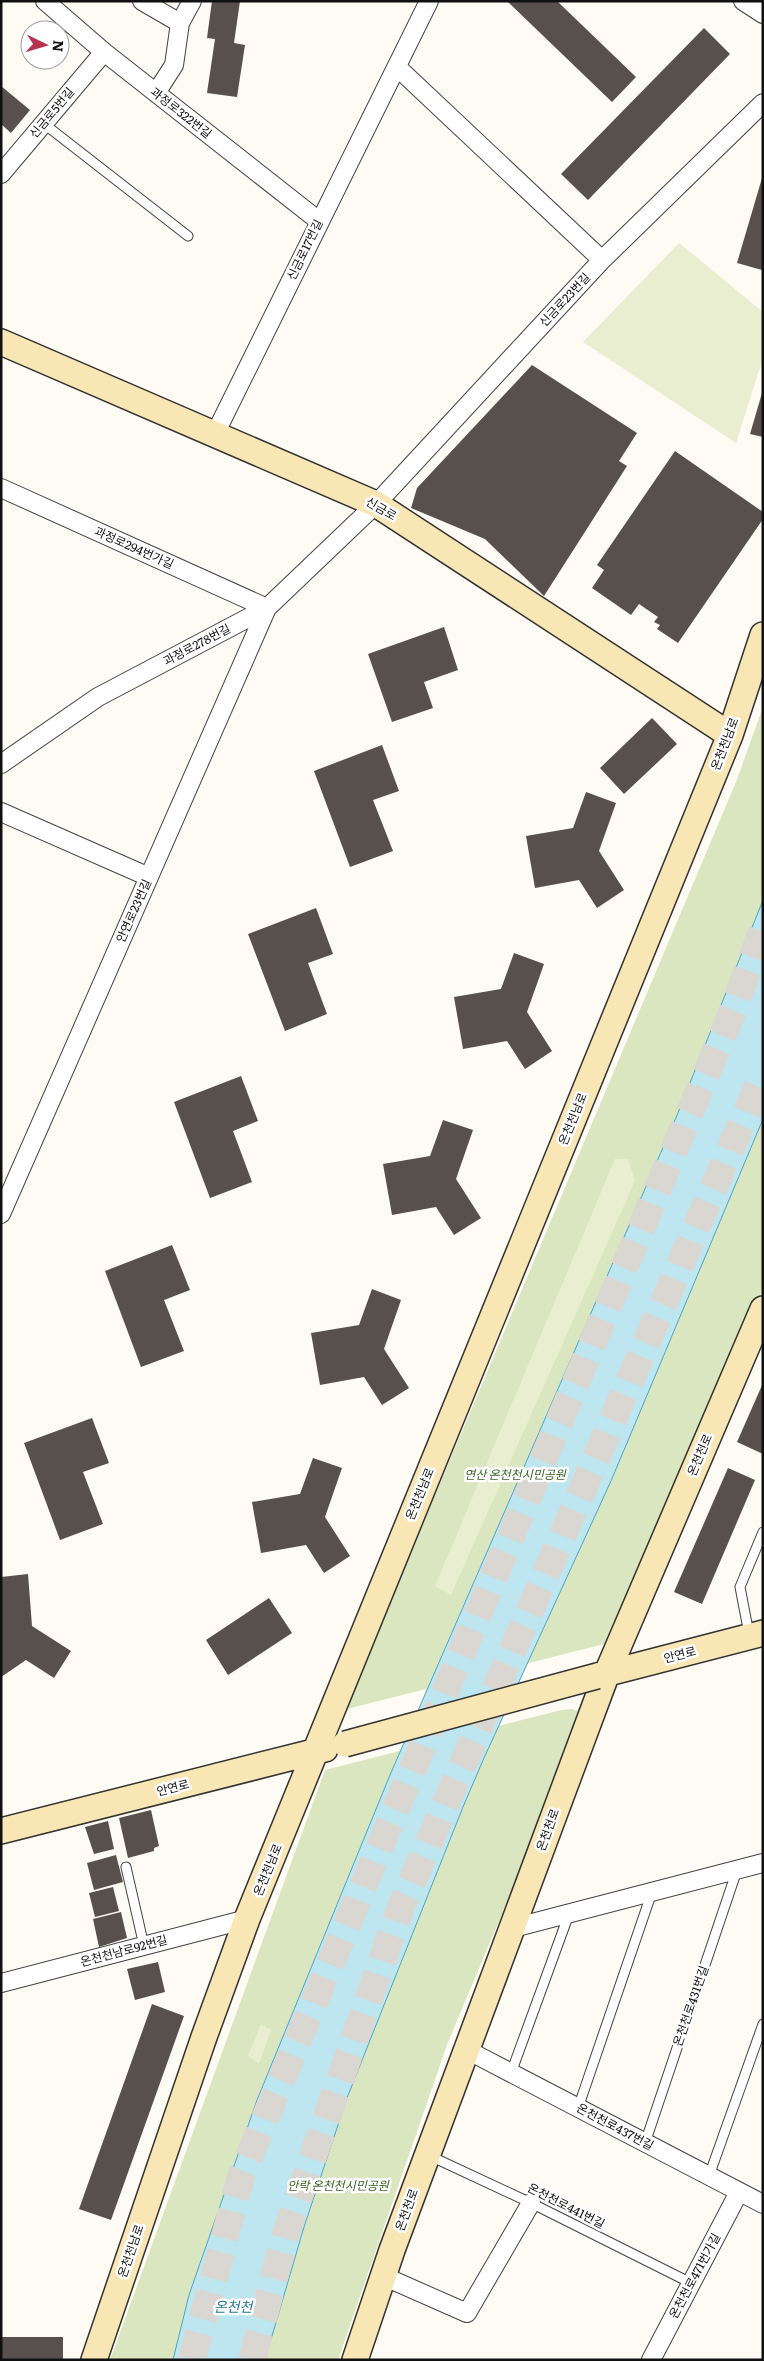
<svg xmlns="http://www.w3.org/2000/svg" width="764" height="2361" viewBox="0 0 764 2361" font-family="Literata,'Noto Sans KR',serif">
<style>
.green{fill:#dae6c0}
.pitch{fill:#e9eed1}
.water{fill:#bde6f1;stroke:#4aa5c2}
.building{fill:#58504d}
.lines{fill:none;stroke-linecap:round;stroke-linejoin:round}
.highway-tunnel{stroke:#dad7d2;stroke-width:28;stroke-dasharray:28 14;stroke-linecap:butt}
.lane-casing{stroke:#434343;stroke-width:11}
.street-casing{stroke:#434343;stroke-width:20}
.secondary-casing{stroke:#323232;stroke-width:28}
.lane{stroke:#fff;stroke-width:9}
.street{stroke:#fff;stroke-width:18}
.secondary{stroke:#f8e6b5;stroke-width:25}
.secondary-bridge-casing{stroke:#323232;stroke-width:28;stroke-linecap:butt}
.secondary-bridge{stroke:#f8e6b5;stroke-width:25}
.labels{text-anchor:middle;stroke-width:5;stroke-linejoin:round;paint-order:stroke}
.street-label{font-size:12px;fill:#101010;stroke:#fff}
.park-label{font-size:12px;font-style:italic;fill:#3c6325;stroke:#fff}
.water-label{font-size:14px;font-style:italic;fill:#237798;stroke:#fff}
</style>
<rect width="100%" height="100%" fill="#fefaf4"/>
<!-- green -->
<path class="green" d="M763,707V1288L612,1642L347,1709L356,1683L736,782Z
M573,1709L579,1712L559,1779L448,2042L338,2360H110L325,1770L561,1710Z"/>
<!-- pitch -->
<path class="pitch" d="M679,243L763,312V358L736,443L583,342Z
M615,1159H628L635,1181L451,1595L435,1586Z
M261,2024L271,2030L259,2064L248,2056Z"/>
<!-- water -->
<path class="water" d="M763,900V1119L611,1481L484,1758L463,1807L347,2098L304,2227L265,2360H173L189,2295L257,2100L390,1775L678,1113Z"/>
<!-- building -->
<path class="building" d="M212,1H240L234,43L245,45L237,97L207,93L215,39L207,38Z
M507,1H557L636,77L612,102Z
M704,28L730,54L588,200L561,174Z
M1,86L30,110L11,133L1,124Z
M762,178L763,267L762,270L737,263Z
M532,365L637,433L619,461L627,466L544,596L485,539L411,508L417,488Z
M762,393H763V437L750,434Z
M675,451L763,512V519L678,643L657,629L660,625L654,622L658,617L639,604L631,615L592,588L604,570L597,565Z
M444,627L458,670L424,682L433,708L392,722L368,654Z
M652,718L677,744L624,794L600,768Z
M382,745L399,791L373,800L393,851L350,867L314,771Z
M586,792L616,803L599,851L624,890L597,908L579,880L535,888L526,836L573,828Z
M316,908L333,954L308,963L327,1014L285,1031L248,934Z
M514,953L544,964L527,1012L552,1051L525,1069L507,1041L463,1049L454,997L501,989Z
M241,1076L258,1121L233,1131L252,1182L210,1198L174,1102Z
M443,1120L473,1130L456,1179L481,1218L454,1235L436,1207L392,1215L383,1164L430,1156Z
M172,1245L190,1290L164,1300L184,1351L141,1367L105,1271Z
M372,1289L401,1300L384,1349L409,1388L382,1405L364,1377L320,1385L311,1333L359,1325Z
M763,1383V1454L737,1442Z
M92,1418L109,1463L83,1472L103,1524L60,1540L24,1443Z
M313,1458L342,1468L325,1517L350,1556L324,1573L306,1545L261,1553L252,1502L300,1494Z
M728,1468L755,1480L702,1604L674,1592Z
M28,1574L32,1626L71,1651L54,1678L26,1660L1,1677V1577Z
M269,1598L292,1633L228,1675L206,1640Z
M151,1810L159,1846L154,1848V1851L128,1858L119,1818Z
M108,1821L114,1849L94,1854L85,1827Z
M116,1855L123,1882L94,1890L87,1863Z
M113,1887L119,1911L95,1917L89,1893Z
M121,1912L127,1938L99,1947L93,1919Z
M158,1962L165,1992L135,2000L127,1969Z
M152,2004L184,2016L111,2220L79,2209Z
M1,2337H63V2360H1Z"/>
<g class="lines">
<!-- highway-tunnel -->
<path class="highway-tunnel" d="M192,2360L242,2173L734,1008L763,928
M252,2360L286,2233L401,1907L763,1074"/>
<defs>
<path id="lane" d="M43,123L188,236
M749,1634L740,1587L763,1532
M126,1867L144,1946
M511,2073L569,1914
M578,2108L652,1892
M645,2143L737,1870
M428,2155L531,2203L691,2283
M709,2176L763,2024"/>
<path id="street" d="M45,1L104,52L319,221
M142,1L180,23L174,65L156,93
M743,1L763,14
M180,23L192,1
M397,67L602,260
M1,174L104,52
M215,434L429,1
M1,488L267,608L1,1214
M1,764L98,697L267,608L376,504L602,260L763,103
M1,812L149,877
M513,1928L763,1863
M1,1983L247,1919
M467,2050L763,2204
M383,2276L467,2313L531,2203
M651,2360L739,2192"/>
<path id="secondary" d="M1,342L376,504L730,735
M597,1676L763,1633
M1,1831L325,1749
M94,2360L204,2037L247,1919L730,735L763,635
M355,2360L392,2250L607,1673L763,1309"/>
</defs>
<!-- lane casing -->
<use href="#lane" class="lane-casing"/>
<!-- street casing -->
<use href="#street" class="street-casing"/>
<!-- secondary casing -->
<use href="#secondary" class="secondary-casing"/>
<!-- lane -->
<use href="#lane" class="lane"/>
<!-- street -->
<use href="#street" class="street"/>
<!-- secondary -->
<use href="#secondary" class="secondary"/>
<defs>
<path id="secondary-bridge" d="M345,1744L597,1676"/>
</defs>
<!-- secondary-bridge casing -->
<use href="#secondary-bridge" class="secondary-bridge-casing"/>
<!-- secondary-bridge -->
<use href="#secondary-bridge" class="secondary-bridge"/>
</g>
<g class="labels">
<!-- street labels -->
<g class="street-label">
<text transform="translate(52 113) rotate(-50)" y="4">신금로5번길</text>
<text transform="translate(181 113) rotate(38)" y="4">과정로322번길</text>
<text transform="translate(305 250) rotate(-64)" y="4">신금로17번길</text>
<text transform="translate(565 300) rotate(-47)" y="4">신금로23번길</text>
<text transform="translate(381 509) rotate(30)" y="4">신금로</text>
<text transform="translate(134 548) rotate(24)" y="4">과정로294번가길</text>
<text transform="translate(197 645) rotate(-28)" y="4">과정로278번길</text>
<text transform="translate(725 744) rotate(-69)" y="4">온천천남로</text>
<text transform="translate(134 911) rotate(-66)" y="4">안연로23번길</text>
<text transform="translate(573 1119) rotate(-68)" y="4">온천천남로</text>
<text transform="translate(700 1455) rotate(-67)" y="4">온천천로</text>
<text transform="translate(420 1494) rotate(-68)" y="4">온천천남로</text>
<text transform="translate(680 1655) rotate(-14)" y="4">안연로</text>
<text transform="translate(173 1788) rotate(-14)" y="4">안연로</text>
<text transform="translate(548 1830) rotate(-70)" y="4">온천천로</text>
<text transform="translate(268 1870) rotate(-68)" y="4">온천천남로</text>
<text transform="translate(124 1951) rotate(-15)" y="4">온천천남로92번길</text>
<text transform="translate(691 2006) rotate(-71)" y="4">온천천로431번길</text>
<text transform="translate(615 2127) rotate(28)" y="4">온천천로437번길</text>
<text transform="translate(566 2206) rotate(27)" y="4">온천천로441번길</text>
<text transform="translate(407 2210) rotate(-70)" y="4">온천천로</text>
<text transform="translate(131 2251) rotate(-71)" y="4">온천천남로</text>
<text transform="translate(695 2276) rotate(-62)" y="4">온천천로471번가길</text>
</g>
<!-- park labels -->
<g class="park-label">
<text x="515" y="1479">연산 온천천시민공원</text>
<text x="338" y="2190">안락 온천천시민공원</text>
</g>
<!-- water labels -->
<g class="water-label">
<text x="233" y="2312">온천천</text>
</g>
</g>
<!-- border -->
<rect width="764" height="2361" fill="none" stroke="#101010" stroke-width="5"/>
<!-- north arrow -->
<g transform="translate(45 45) rotate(95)"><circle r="24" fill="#ffffff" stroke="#9f9f9f"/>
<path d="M0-4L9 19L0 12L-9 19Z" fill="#b5334e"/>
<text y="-8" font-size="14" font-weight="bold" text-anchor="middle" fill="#101010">N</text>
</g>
</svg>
